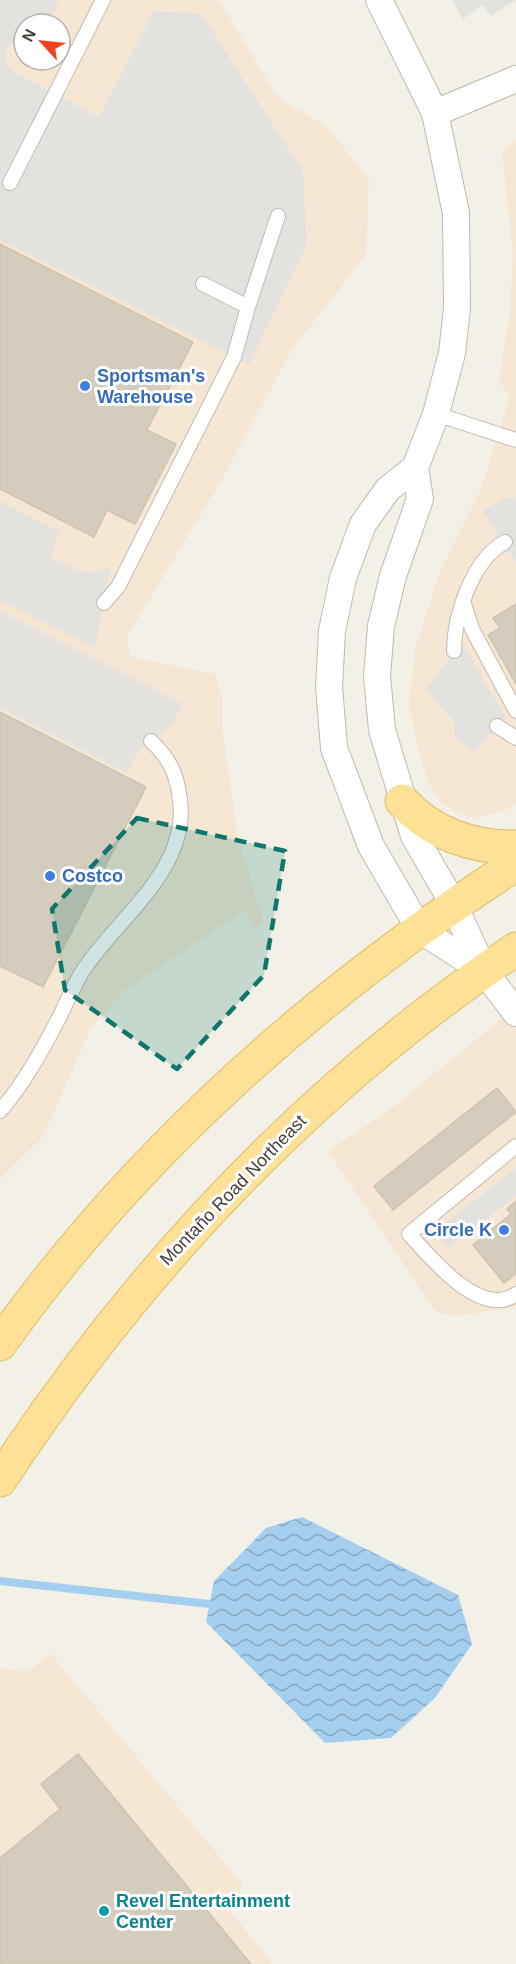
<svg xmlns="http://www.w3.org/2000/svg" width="516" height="1964" viewBox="0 0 516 1964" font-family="Arial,sans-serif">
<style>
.commercial{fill:#f5e7d3;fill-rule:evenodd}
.parking{fill:#e4e2df}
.water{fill:url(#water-waves)}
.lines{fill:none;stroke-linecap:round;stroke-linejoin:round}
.stream{stroke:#a5cfee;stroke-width:8}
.building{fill:#d4ccbd;stroke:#cfc4b0;stroke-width:1.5}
.service-casing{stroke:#c1baad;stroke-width:16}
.minor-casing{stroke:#c1baad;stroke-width:28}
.primary-casing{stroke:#e1be67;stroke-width:35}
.service{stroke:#fff;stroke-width:14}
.minor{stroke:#fff;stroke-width:26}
.primary{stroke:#fce197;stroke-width:33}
.marked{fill:#0f766e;fill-opacity:0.2;stroke:#0f766e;stroke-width:4.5;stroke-dasharray:12 8;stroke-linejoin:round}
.shop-dot{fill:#3f7fe0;stroke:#fff;stroke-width:2}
.culture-dot{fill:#0f9aa8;stroke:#fff;stroke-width:2}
.labels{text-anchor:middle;stroke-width:6;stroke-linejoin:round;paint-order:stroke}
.shop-label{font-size:18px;font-weight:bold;fill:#366cbe;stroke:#fff;text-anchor:start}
.street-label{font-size:18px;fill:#464036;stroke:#fff}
.culture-label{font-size:18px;font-weight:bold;fill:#0d838f;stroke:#fff;text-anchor:start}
</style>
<defs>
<pattern id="water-waves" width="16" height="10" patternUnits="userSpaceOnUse" patternTransform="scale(1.5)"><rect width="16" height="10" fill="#a5cfee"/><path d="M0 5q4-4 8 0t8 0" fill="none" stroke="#88a9c2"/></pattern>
</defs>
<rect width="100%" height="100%" fill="#f3f0e7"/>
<!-- commercial -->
<path class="commercial" d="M0,0H219L278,98L327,127L369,179L366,255L293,348L221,481L127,637L131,657L216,674L222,699V725L238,837L264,923L254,929L245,910L125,990L90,1030L43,1137L0,1179ZM24,24H60V60H24Z
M516,141V803L503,811L482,817H467L441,803L429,784L419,752L409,706L415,649L439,574L481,489L510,397L499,382L510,311L513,254L502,151Z
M516,1007V1308L454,1316L436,1312L328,1151L392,1108Z
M50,1653L243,1885L230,1911L273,1964H0V1668L28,1672Z"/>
<!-- parking -->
<path class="parking" d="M0,0H59L47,24H24V49L11,43L5,53L6,65L14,72L99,117L154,11L201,14L303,171L307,244L249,365L0,240Z
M452,0H514V1L491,16L483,5L463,19Z
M516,497V563L483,511L505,498Z
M0,501L60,532L50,557L76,570L90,573L111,568L95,648L0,600Z
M0,611L183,704L172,725L138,751L127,773L0,708Z
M461,641L506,718L485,739L475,753L454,736V722L426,690Z
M516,1168V1196L449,1248L435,1231Z"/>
<!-- water -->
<path class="water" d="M302,1517L458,1595L472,1644L435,1698L391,1738L325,1743L206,1622L214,1581L266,1528Z"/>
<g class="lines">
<!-- stream -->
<path class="stream" d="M0,1581L209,1604"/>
</g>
<!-- building -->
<path class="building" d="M0,244L193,342L147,430L176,444L135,524L107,510L94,537L0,489Z
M516,604V684L488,635L500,628L493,618Z
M0,712L146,787L43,987L0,966Z
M497,1088L516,1112L393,1210L374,1186Z
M516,1201V1274L504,1283L473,1245L511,1214L507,1209Z
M78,1754L251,1964H0V1858L60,1809L41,1784Z"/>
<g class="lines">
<defs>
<path id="service" d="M10,183L103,0
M203,284L248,307L278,216
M436,414L516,440
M104,603L118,587L234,357L248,307
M464,604L472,629L516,711
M454,651C454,616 472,560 505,542
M497,726L516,738
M0,1111C24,1084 42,1050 59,1018C67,1002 74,984 84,969C119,917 189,869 180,800C177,774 170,759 151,741
M516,1146L409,1234C430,1257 481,1320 516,1294"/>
<path id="minor" d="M379,0L435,113L456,213L457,308L452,353L436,414L415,468L388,489L363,524L343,578L332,631L329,687L334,748L371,846L420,930L484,971
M435,113L516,79
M415,468L420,499L393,576L381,626L377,676L382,730L414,836L454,905L484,971L516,1013"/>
<path id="primary" d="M402,801C431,833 472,848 516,847
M0,1344C136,1152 319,991 516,864
M0,1480C138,1270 306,1090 516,949"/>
</defs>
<!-- service casing -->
<use href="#service" class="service-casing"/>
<!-- minor casing -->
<use href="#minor" class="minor-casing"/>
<!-- primary casing -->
<use href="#primary" class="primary-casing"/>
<!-- service -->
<use href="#service" class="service"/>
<!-- minor -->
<use href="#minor" class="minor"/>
<!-- primary -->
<use href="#primary" class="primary"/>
</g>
<!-- marked area -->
<path class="marked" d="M137,818L285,851L264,975L177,1069L65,990L52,909Z"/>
<!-- markers -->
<g class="shop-dot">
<circle cx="85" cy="386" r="6"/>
<circle cx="50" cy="876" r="6"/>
<circle cx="504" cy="1230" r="6"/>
</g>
<circle class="culture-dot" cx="104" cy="1911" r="6"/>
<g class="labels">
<!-- shop labels -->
<g class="shop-label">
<text x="97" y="382">Sportsman's<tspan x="97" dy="21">Warehouse</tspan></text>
<text x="62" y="882">Costco</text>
<text x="492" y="1236" text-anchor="end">Circle K</text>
</g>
<!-- street labels -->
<g class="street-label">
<text transform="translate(233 1190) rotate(-46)" y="6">Montaño Road Northeast</text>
</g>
<!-- culture labels -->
<g class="culture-label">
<text x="116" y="1907">Revel Entertainment<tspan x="116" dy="21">Center</tspan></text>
</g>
</g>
<!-- north arrow -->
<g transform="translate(42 42) rotate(297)"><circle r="28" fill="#ffffff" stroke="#b5b3af" stroke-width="1.5"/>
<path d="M0-4.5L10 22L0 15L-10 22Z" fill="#f5411d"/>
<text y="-9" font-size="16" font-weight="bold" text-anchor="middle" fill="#464036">N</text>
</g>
</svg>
